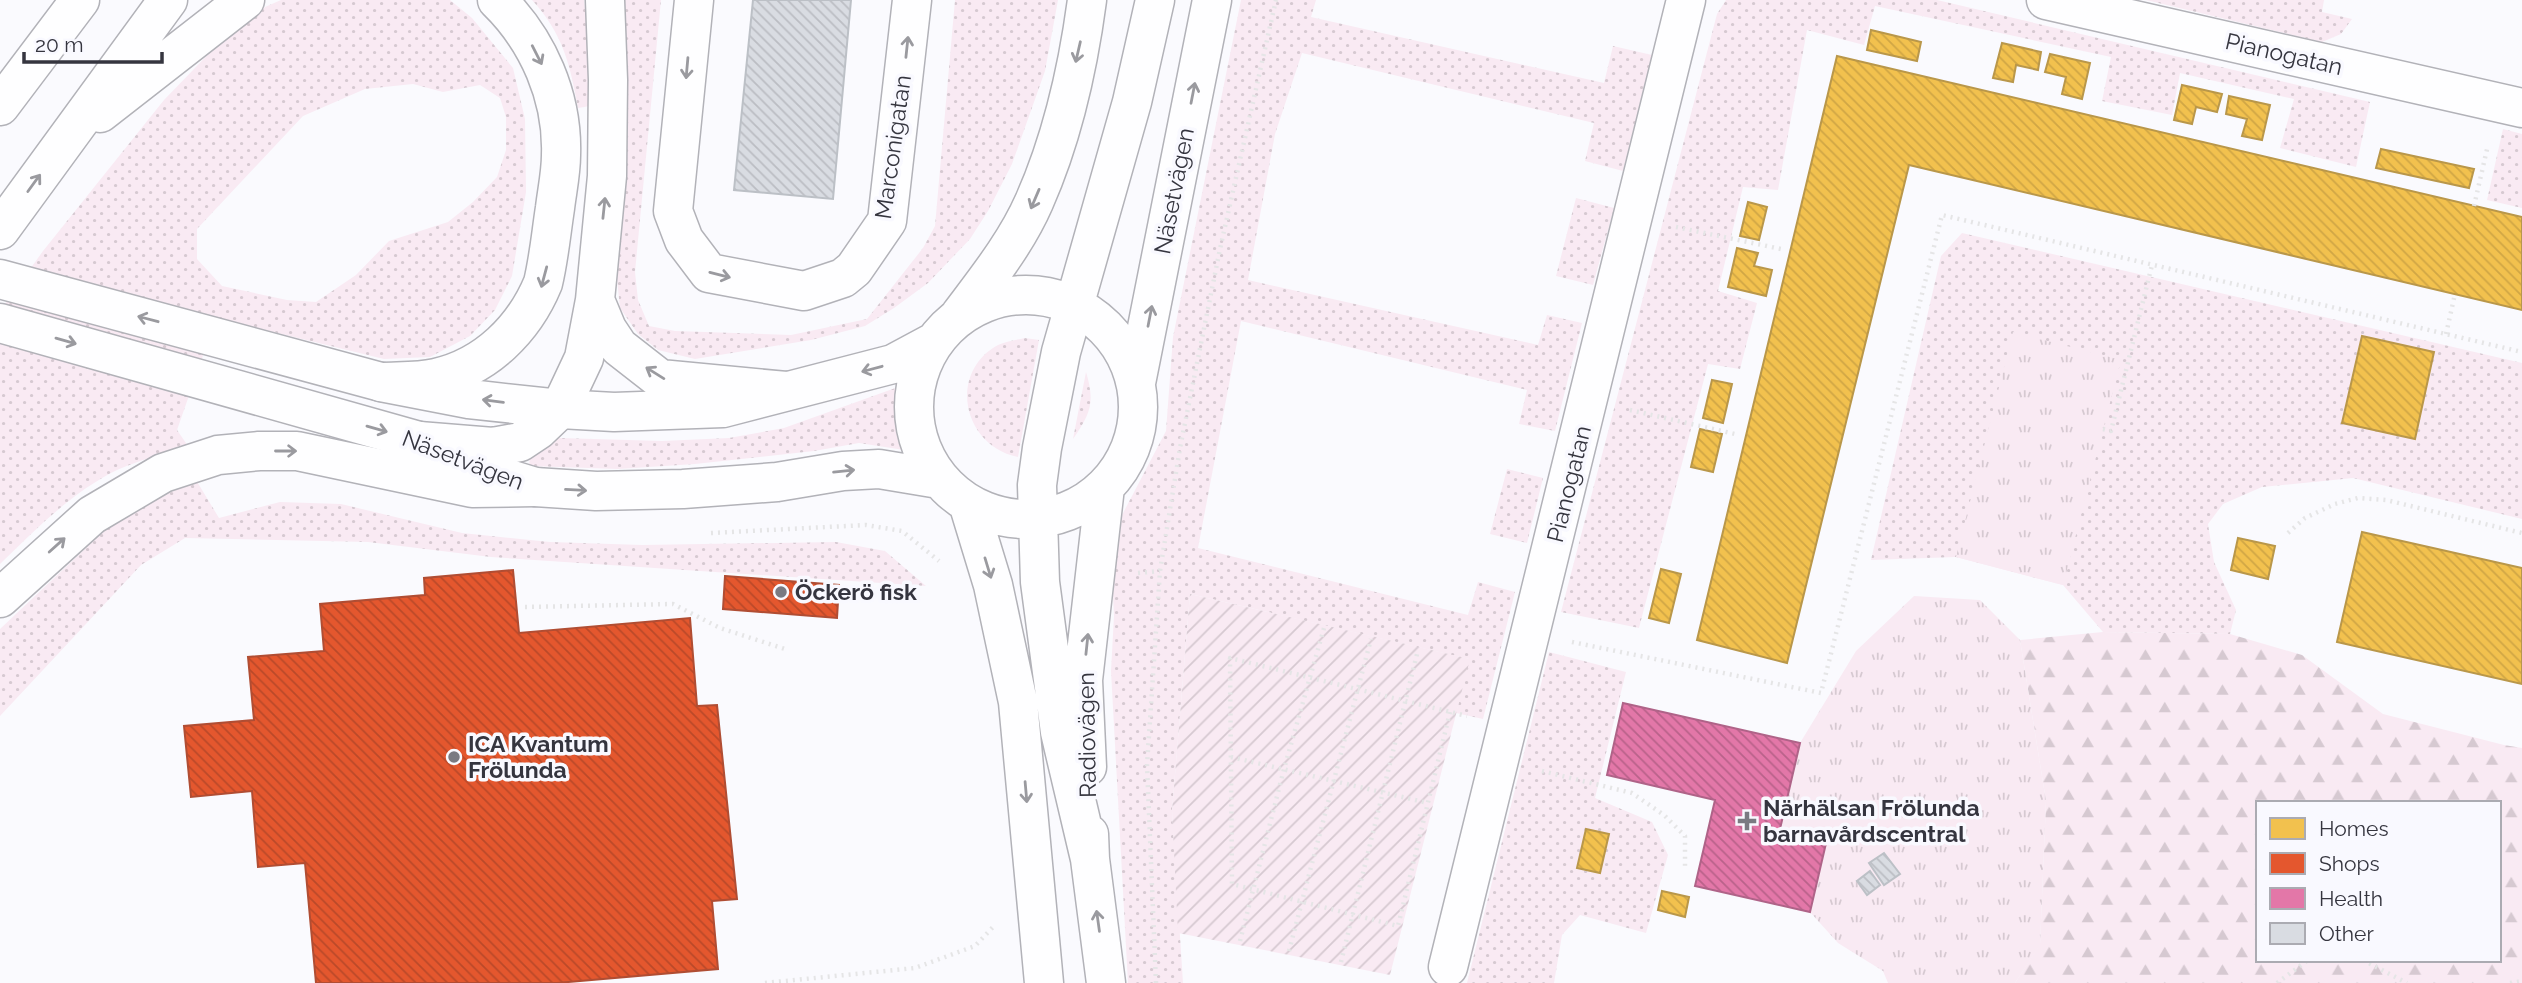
<svg xmlns="http://www.w3.org/2000/svg" width="2522" height="983" viewBox="0 0 2522 983" font-family="Raleway,sans-serif">
<style>
.grass{fill:url(#grass-dots);fill-rule:evenodd}
.forest{fill:url(#forest-firs);fill-rule:evenodd}
.park{fill:url(#park-tufts)}
.garden{fill:url(#garden-furrows)}
.homes{fill:url(#homes-back-hatch);stroke:#b9974a;stroke-width:2}
.shops{fill:url(#shops-back-hatch);stroke:#b04d33;stroke-width:2}
.health{fill:url(#health-back-hatch);stroke:#af6388;stroke-width:2}
.building{fill:url(#building-back-hatch);stroke:#bcc0c6;stroke-width:2}
.lines{fill:none;stroke-linecap:round;stroke-linejoin:round}
.minor-casing{stroke:#b2b2b8;stroke-width:41}
.highway-casing{stroke:#b2b2b8;stroke-width:41}
.path{stroke:#e5e5e6;stroke-width:4.5;stroke-dasharray:2 5;stroke-linecap:butt}
.minor{stroke:#fefeff;stroke-width:38}
.highway{stroke:#fefeff;stroke-width:38}
.oneway{stroke:#9a9a9f}
.poi-dot{fill:#7a7a82;stroke:#f9f9ff;stroke-width:2.5}
.labels{text-anchor:middle;stroke-width:7;stroke-linejoin:round;paint-order:stroke}
.street-label{font-size:23px;fill:#35353f;stroke:#f9f9ff}
.poi-label{font-size:23px;font-weight:bold;fill:#35353f;stroke:#f9f9ff;text-anchor:start}
</style>
<defs>
<pattern id="grass-dots" width="8" height="8" patternUnits="userSpaceOnUse" patternTransform="scale(1.75)"><rect width="8" height="8" fill="#f9eaf3"/><path d="M2 2h.1M6 6h.1" fill="none" stroke="#d6c9d1" stroke-width="1.8" stroke-linecap="round"/></pattern>
<pattern id="forest-firs" width="22" height="20" patternUnits="userSpaceOnUse" patternTransform="scale(1.75)"><rect width="22" height="20" fill="#f9eaf3"/><path d="M5 1l3.5 6h-7zM16 11l3.5 6h-7z" fill="#d6c9d1"/></pattern>
<pattern id="park-tufts" width="24" height="20" patternUnits="userSpaceOnUse" patternTransform="scale(1.75)"><rect width="24" height="20" fill="#f9eaf3"/><path d="M3 7l-1-3M5 7V3M7 7l1-3M15 17l-1-3M17 17v-4M19 17l1-3" fill="none" stroke="#d6c9d1"/></pattern>
<pattern id="garden-furrows" width="10" height="10" patternUnits="userSpaceOnUse" patternTransform="scale(1.75)"><rect width="10" height="10" fill="#f9eaf3"/><path d="M-1 1l2-2M0 10L10 0M9 11l2-2" fill="none" stroke="#d6c9d1"/></pattern>
<pattern id="homes-back-hatch" width="6" height="6" patternUnits="userSpaceOnUse" patternTransform="scale(1.75)"><rect width="6" height="6" fill="#f2c14e"/><path d="M-1 5l2 2M0 0l6 6M5-1l2 2" fill="none" stroke="#d0a645"/></pattern>
<pattern id="shops-back-hatch" width="6" height="6" patternUnits="userSpaceOnUse" patternTransform="scale(1.75)"><rect width="6" height="6" fill="#e4572e"/><path d="M-1 5l2 2M0 0l6 6M5-1l2 2" fill="none" stroke="#ba4929"/></pattern>
<pattern id="health-back-hatch" width="6" height="6" patternUnits="userSpaceOnUse" patternTransform="scale(1.75)"><rect width="6" height="6" fill="#e377a8"/><path d="M-1 5l2 2M0 0l6 6M5-1l2 2" fill="none" stroke="#b9628a"/></pattern>
<pattern id="building-back-hatch" width="6" height="6" patternUnits="userSpaceOnUse" patternTransform="scale(1.75)"><rect width="6" height="6" fill="#d9dce2"/><path d="M-1 5l2 2M0 0l6 6M5-1l2 2" fill="none" stroke="#bbbdc3"/></pattern>
</defs>
<rect width="100%" height="100%" fill="#fafafe"/>
<!-- grass -->
<path class="grass" d="M281,0H450L472,18L513,68L525,119L526,192L512,276L495,310L470,336L430,357L384,359L216,318L177,430L188,446C165,454 139,460 117,470C72,492 35,530 0,564V311L43,251L164,100L222,40L265,7ZM413,84L443,92L480,85L500,98L506,117V150L497,177L473,202L448,222L389,241L356,275L316,302L287,300L222,286L197,259V229L303,116L365,89Z
M532,0H584L589,44L590,106L578,108C570,64 563,34 532,0Z
M621,0H661L635,272L638,300L649,326L675,331L791,335L867,319L923,248L935,226L955,0H1058L1045,71L1012,164L988,211L970,239L928,283L894,308L865,326L811,340L695,359L658,350L638,334L620,308L617,279L624,170Z
M1241,0H1316L1311,17L1604,83L1613,46L1652,55L1623,171L1585,161L1594,123L1302,53L1275,134L1248,280L1538,345L1547,315L1582,323L1555,431L1519,424L1527,390L1241,321L1198,548L1468,615L1478,582L1515,592L1483,719L1456,713L1469,659L1190,594L1172,811L1183,983H1128L1111,671L1114,616L1111,549L1121,517L1166,431L1173,337Z
M1726,0H1937L2370,102L2356,167L2280,148L2294,99L2180,73L2172,115L2102,101L2111,57L1875,6L1864,45L1807,30L1778,190L1743,187L1718,291L1757,303L1740,369L1708,364L1639,628L1561,612L1717,14Z
M2146,0H2324L2322,12L2352,19L2341,34L2322,42Z
M2503,129L2522,134V208L2487,200Z
M1576,198L1614,208L1593,285L1556,276Z
M1962,233L2522,363V519L2353,478L2262,487L2223,504L2208,524L2214,562L2236,610L2230,634L2103,632L2063,585L1956,557L1871,560L1941,256Z
M1025,338L1039,340L1018,457C963,446 947,373 998,345C1006,341 1016,340 1025,338Z
M1086,372C1095,402 1091,413 1073,439Z
M901,386L899,418L904,450L859,443L814,451L695,464L618,469L529,466L530,456L559,438L662,441L729,438L784,428Z
M1507,469L1543,478L1527,543L1490,534Z
M196,480L219,518L280,502L341,504L462,533L550,542L642,545L836,542L885,551L926,586L491,557L368,542L185,538L141,565L0,716V629L121,515Z
M1549,652L1626,672L1595,798L1652,822L1668,855L1646,933L1580,915L1562,935L1554,983H1467Z"/>
<!-- forest -->
<path class="forest" d="M2103,632L2230,634L2302,655L2383,714L2504,745L2522,748V983H2015L2040,944L2046,801L2020,640ZM2258,803H2499V960H2258Z"/>
<!-- park -->
<path class="park" d="M2013,332L2121,360L2063,585L1956,557Z
M1914,596L1980,600L2020,640L2046,801L2040,945L2015,983H1888L1883,971L1838,943L1810,912L1826,839L1780,829L1800,743L1856,651Z"/>
<!-- garden -->
<path class="garden" d="M1190,594L1470,659L1390,975L1178,933L1172,811Z"/>
<!-- homes -->
<path class="homes" d="M1871,30L1921,42L1917,61L1867,50Z
M2002,43L2041,52L2038,70L2016,65L2013,82L1993,78Z
M2050,54L2090,63L2082,99L2062,94L2066,77L2045,72Z
M1837,56L2522,217V310L1909,165L1787,663L1697,640Z
M2182,85L2222,94L2217,112L2196,107L2192,124L2174,120Z
M2229,96L2270,105L2262,140L2242,136L2247,119L2226,114Z
M2381,149L2474,169L2469,188L2376,168Z
M1748,202L1767,207L1759,240L1740,236Z
M1737,248L1758,253L1754,266L1772,270L1766,296L1728,287Z
M2362,336L2434,352L2415,439L2342,423Z
M1712,380L1732,384L1723,423L1703,418Z
M1700,429L1722,434L1713,472L1691,467Z
M2362,532L2522,568V684L2337,642Z
M2238,538L2275,546L2268,579L2231,570Z
M1661,569L1681,574L1669,623L1649,618Z
M1586,829L1609,834L1600,873L1577,868Z
M1662,891L1689,897L1685,917L1658,910Z"/>
<!-- shops -->
<path class="shops" d="M513,570L519,633L690,618L697,706L717,705L737,899L712,901L718,969L557,983H316L305,863L258,867L252,791L191,797L184,726L254,720L248,657L324,651L320,604L425,595L424,578Z
M725,576L839,585L837,618L723,609Z"/>
<!-- health -->
<path class="health" d="M1623,703L1800,743L1780,829L1827,839L1810,912L1695,886L1715,800L1607,775Z"/>
<!-- building -->
<path class="building" d="M753,0H851L833,199L734,190Z
M1884,853L1900,874L1884,885L1869,863Z
M1870,871L1880,885L1867,895L1857,881Z"/>
<g class="lines">
<defs>
<path id="minor" d="M694,0L673,211L684,240L709,273L804,291L843,278L854,269L887,221L912,0
M2046,0L2522,108
M0,279L381,382L469,399L560,409L614,412L723,408L893,364L934,342
M914 407a112 112 0 1 1 224 0a112 112 0 1 1-224 0Z
M960,315C987,279 1016,243 1034,202C1062,139 1078,68 1087,0
M0,323L419,441L460,464L535,487L596,491L683,489L777,482L843,471L879,469L939,479
M1136,383L1212,0
M968,503L993,585L1018,702L1044,983
M1087,767L1083,680L1105,487
M1089,834L1090,859L1106,983
M1090,859L1060,732L1040,582L1037,485L1042,448L1061,352L1132,102L1155,0
M1448,967L1686,0"/>
<path id="highway" d="M0,106L80,0
M100,113L245,0
M0,230L168,0
M595,300L607,329L619,347L660,379L786,391
M381,382C399,381 419,382 436,378C486,367 524,329 543,283C549,258 551,234 555,208C557,191 561,173 561,155C563,97 538,40 497,0
M419,441L493,447L520,442L538,430L560,409L584,358L595,300L607,176L608,80L605,0
M0,598L92,515L163,473L218,455L259,451H297L472,488L535,487"/>
</defs>
<!-- minor casing -->
<use href="#minor" class="minor-casing"/>
<!-- highway casing -->
<use href="#highway" class="highway-casing"/>
<!-- path -->
<path class="path" d="M2474,206L2488,145
M1676,227L1781,249
M2446,334L2455,294
M1630,410L1735,434
M2103,429L2111,431L2152,265
M711,533L866,525L902,531L939,561
M2288,533L2305,518L2335,504L2358,498L2386,500L2522,533
M1138,573L1160,571
M525,607L673,604L720,628L785,649
M1572,642L1821,693L1942,215L2522,352
M1450,712L1398,926L1232,884L1230,658L1467,716
M1231,757L1428,803
M1542,771L1632,793L1664,815L1685,836V870
M1240,941L1284,769L1324,628
M1289,951L1371,639
M2363,960L2407,983
M1341,962L1418,650
M765,983L915,968L975,946L994,926
M1156,983L1147,765L1160,571L1180,448L1220,249L1276,0
M2277,983L2308,960
M2510,983L2522,981"/>
<!-- minor -->
<use href="#minor" class="minor"/>
<!-- highway -->
<use href="#highway" class="highway"/>
</g>
<!-- one-way arrows -->
<defs><path id="oneway-shaft" d="M-6 0H5M1.5-3L5.5 0L1.5 3" fill="none" stroke-width="1.6" stroke-linecap="round" stroke-linejoin="round" transform="scale(1.75)"/></defs>
<g class="oneway">
<use href="#oneway-shaft" transform="translate(907 47) rotate(-84)"/>
<use href="#oneway-shaft" transform="translate(1078 52) rotate(103)"/>
<use href="#oneway-shaft" transform="translate(537 55) rotate(63)"/>
<use href="#oneway-shaft" transform="translate(687 68) rotate(95)"/>
<use href="#oneway-shaft" transform="translate(1193 93) rotate(-79)"/>
<use href="#oneway-shaft" transform="translate(34 183) rotate(-54)"/>
<use href="#oneway-shaft" transform="translate(1035 199) rotate(113)"/>
<use href="#oneway-shaft" transform="translate(604 208) rotate(-84)"/>
<use href="#oneway-shaft" transform="translate(720 275) rotate(14)"/>
<use href="#oneway-shaft" transform="translate(544 277) rotate(105)"/>
<use href="#oneway-shaft" transform="translate(1150 316) rotate(-79)"/>
<use href="#oneway-shaft" transform="translate(148 319) rotate(-165)"/>
<use href="#oneway-shaft" transform="translate(66 341) rotate(16)"/>
<use href="#oneway-shaft" transform="translate(872 369) rotate(165)"/>
<use href="#oneway-shaft" transform="translate(655 373) rotate(-148)"/>
<use href="#oneway-shaft" transform="translate(493 401) rotate(-173)"/>
<use href="#oneway-shaft" transform="translate(377 429) rotate(16)"/>
<use href="#oneway-shaft" transform="translate(286 451)"/>
<use href="#oneway-shaft" transform="translate(844 471) rotate(-6)"/>
<use href="#oneway-shaft" transform="translate(576 490) rotate(3)"/>
<use href="#oneway-shaft" transform="translate(57 545) rotate(-42)"/>
<use href="#oneway-shaft" transform="translate(988 568) rotate(73)"/>
<use href="#oneway-shaft" transform="translate(1087 644) rotate(-84)"/>
<use href="#oneway-shaft" transform="translate(1026 792) rotate(85)"/>
<use href="#oneway-shaft" transform="translate(1098 921) rotate(-98)"/>
</g>
<!-- markers -->
<g class="poi-dot">
<circle cx="781" cy="592" r="7"/>
<circle cx="454" cy="757" r="7"/>
<path d="M1743.5 810.5h7v7h7v7h-7v7h-7v-7h-7v-7h7z"/>
</g>
<g class="labels">
<!-- street labels -->
<g class="street-label">
<text transform="translate(2284 54) rotate(13)" y="8">Pianogatan</text>
<text transform="translate(893 147) rotate(-82)" y="8">Marconigatan</text>
<text transform="translate(1174 191) rotate(-79)" y="8">Näsetvägen</text>
<text transform="translate(463 460) rotate(21)" y="8">Näsetvägen</text>
<text transform="translate(1569 484) rotate(-76)" y="8">Pianogatan</text>
<text transform="translate(1087 735) rotate(-91)" y="8">Radiovägen</text>
</g>
<!-- poi labels -->
<g class="poi-label">
<text x="795" y="600">Öckerö fisk</text>
<text x="468" y="752">ICA Kvantum<tspan x="468" dy="26">Frölunda</tspan></text>
<text x="1763" y="816">Närhälsan Frölunda<tspan x="1763" dy="26">barnavårdscentral</tspan></text>
</g>
</g>
<!-- legend -->
<rect x="2256" y="801" width="245" height="161" fill="#f9f9ff" stroke="#ababb2" stroke-width="2"/>
<rect x="2270" y="818" width="35" height="21" fill="#f2c14e" stroke="#ababb2" stroke-width="2"/>
<text x="2319" y="836" font-size="21" fill="#35353f">Homes</text>
<rect x="2270" y="853" width="35" height="21" fill="#e4572e" stroke="#ababb2" stroke-width="2"/>
<text x="2319" y="871" font-size="21" fill="#35353f">Shops</text>
<rect x="2270" y="888" width="35" height="21" fill="#e377a8" stroke="#ababb2" stroke-width="2"/>
<text x="2319" y="906" font-size="21" fill="#35353f">Health</text>
<rect x="2270" y="923" width="35" height="21" fill="#d9dce2" stroke="#ababb2" stroke-width="2"/>
<text x="2319" y="941" font-size="21" fill="#35353f">Other</text>
<!-- scale -->
<path d="M24 52v10h138v-10" fill="none" stroke="#35353f" stroke-width="3.5"/>
<text x="35" y="52" font-size="21" fill="#35353f" stroke="#f9f9ff" stroke-width="5" paint-order="stroke">20 m</text>
</svg>
